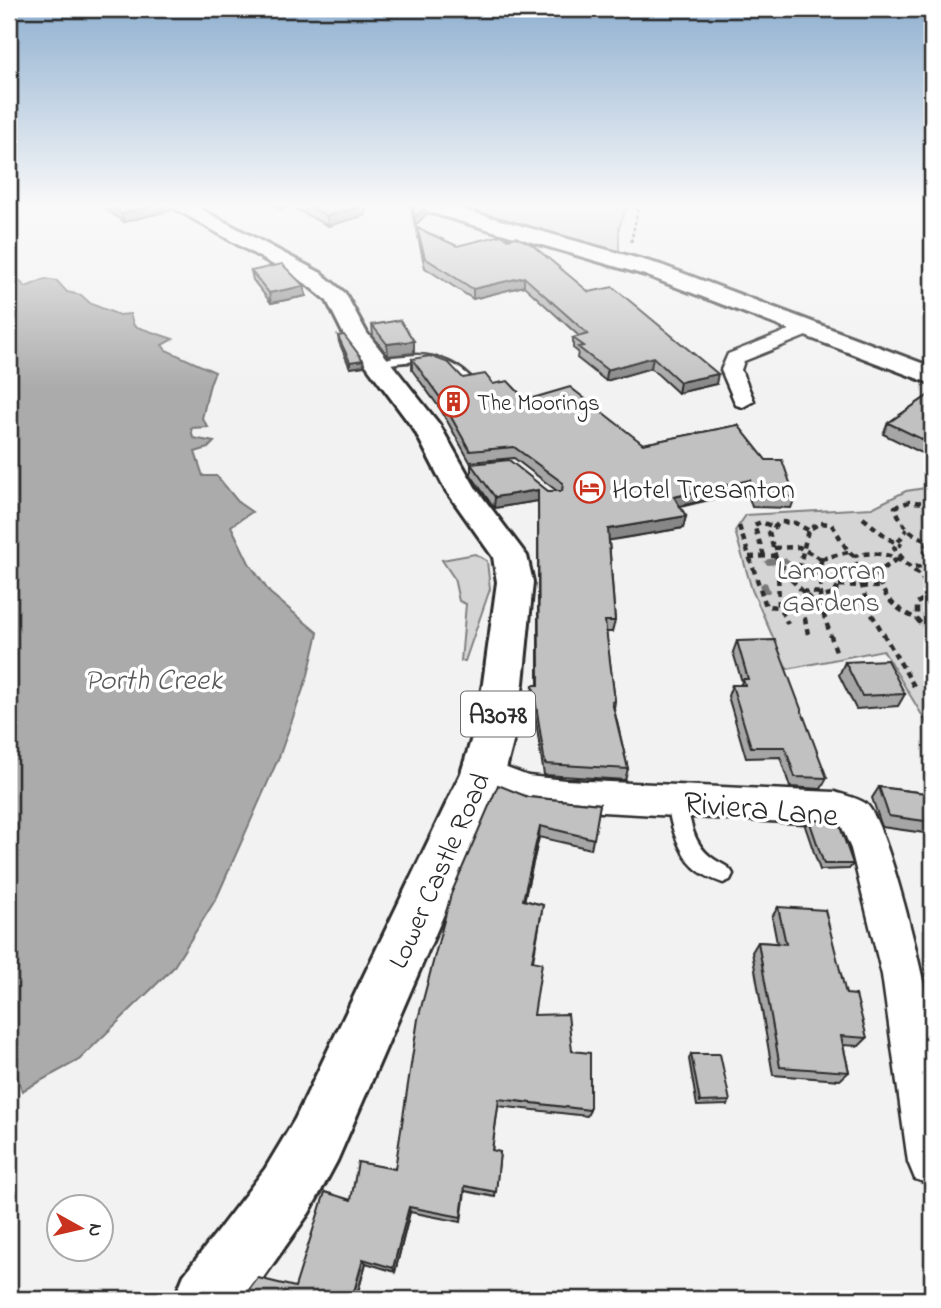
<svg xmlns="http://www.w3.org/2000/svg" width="941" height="1308" viewBox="0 0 941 1308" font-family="'Indie Flower',sans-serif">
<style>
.green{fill:#d5d5d5;stroke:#808080;stroke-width:2}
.water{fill:#ababab;stroke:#787878;stroke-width:2}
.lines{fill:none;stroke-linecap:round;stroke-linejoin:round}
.stream{fill:#787878;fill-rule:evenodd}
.lane-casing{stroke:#2b2b2b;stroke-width:5}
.street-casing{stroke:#2b2b2b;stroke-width:5}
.primary-casing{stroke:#2b2b2b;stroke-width:6}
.path-far1{stroke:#2b2b2b;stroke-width:2.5;stroke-dasharray:3.5 2.5;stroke-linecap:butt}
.path{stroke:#2b2b2b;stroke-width:4.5;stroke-dasharray:6 5;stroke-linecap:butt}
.lane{fill:#fff;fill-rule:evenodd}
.street{fill:#fff;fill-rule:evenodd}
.primary{fill:#fff;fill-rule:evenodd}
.path-bridge{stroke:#2b2b2b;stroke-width:4.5;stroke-dasharray:6 5;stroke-linecap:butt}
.wall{fill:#a6a6a6;stroke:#2b2b2b;stroke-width:2}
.shaded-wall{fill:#878787;stroke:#2b2b2b;stroke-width:2}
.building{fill:#c1c1c1;stroke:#2b2b2b;stroke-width:2}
.labels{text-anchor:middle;stroke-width:7;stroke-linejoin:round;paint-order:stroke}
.far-poi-label{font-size:23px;fill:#2b2b2b;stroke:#fff;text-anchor:start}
.shield{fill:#fff;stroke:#6b6b6b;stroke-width:2}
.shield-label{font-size:26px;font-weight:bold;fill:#2b2b2b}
.poi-label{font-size:28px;fill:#2b2b2b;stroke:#fff;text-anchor:start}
.park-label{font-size:28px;fill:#565656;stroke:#fff}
.street-label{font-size:28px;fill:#2b2b2b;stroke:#fff}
.water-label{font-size:30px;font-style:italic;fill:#585858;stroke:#fff}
.near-street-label{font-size:33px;fill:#2b2b2b;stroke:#fff}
</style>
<rect width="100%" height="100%" fill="#f2f2f2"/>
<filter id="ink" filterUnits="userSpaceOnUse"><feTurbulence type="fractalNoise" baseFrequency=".0143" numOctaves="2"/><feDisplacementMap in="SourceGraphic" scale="14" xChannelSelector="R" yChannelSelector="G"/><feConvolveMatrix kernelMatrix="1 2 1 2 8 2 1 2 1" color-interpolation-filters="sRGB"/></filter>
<g filter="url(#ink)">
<!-- green -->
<path class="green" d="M445,205H628L619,227V252Z
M932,487V725H928L883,650L787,669L752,590L735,531L746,515L872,508L906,491Z
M475,554L487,561L490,589L465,661H461L466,604L459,601L454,578L442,560Z"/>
<!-- water -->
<path class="water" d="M9,272L26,287L45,279L57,281L67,292L81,295L91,304L119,315L130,314L134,326L173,339L162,345L166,350L215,372C207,386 207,402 202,418L208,427L191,428L193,438L214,442L208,448L195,452L203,476H217L239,503L252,512L231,526L249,563L270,593L318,633L308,675L279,757L217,897L173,968L79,1060L22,1091L16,1071L9,1072Z"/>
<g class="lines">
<!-- stream -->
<path class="stream" d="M786,558L790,561L789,563L768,565L764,562L768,559Z
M764,582L767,583L770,591L769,593H763L760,585Z"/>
<defs>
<path id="lane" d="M417,355C442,356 460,365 476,383L467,385C438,357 417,359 379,366L374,363L393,357Z
M678,793L685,795L687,801C690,822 693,843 711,857C719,864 729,865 733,874L730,880L723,883C712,879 702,875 694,867C680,854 663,813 671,795Z"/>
<path id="street" d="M809,322L818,328L816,332L744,361L741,370L754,401L743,407L736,405L721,370L728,354Z
M483,759L528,776L565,780L835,792C844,795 857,798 865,803C887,817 930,999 932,1031C936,1082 932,1135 932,1185L915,1179L908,1162L882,975L851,849L841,825L565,810L527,805L471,783L466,773L471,763Z"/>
<path id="primary" d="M169,205H193L321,273L345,293L367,333L439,424L475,487L527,556L533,582L523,683L516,731L505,773L337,1161L309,1213L248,1299H174L184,1275L265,1169L295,1119L461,773L474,731L483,683L497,582L493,557L445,489L415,431L344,335L327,301L305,283Z
M416,205H447L661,265L932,367V384L645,275L418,209Z"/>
</defs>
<!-- lane casing -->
<use href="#lane" class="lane-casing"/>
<!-- street casing -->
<use href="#street" class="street-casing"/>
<!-- primary casing -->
<use href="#primary" class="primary-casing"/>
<!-- path-far1 -->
<path class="path-far1" d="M631,242L639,205"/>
<!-- path -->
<path class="path" d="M932,503L909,502L895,507C901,524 912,539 932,540
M863,518L889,539
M739,526L766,606L779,607
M808,530L795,523L780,522L769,532L778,566L813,602
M927,541L923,551L932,558
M774,548L799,547L821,559
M764,556L754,525L761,522L774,527
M749,557L774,556
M821,559L820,604L836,651
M821,559L848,552
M897,559L877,573C882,597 895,609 917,619
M903,559L894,548L907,529
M779,566L830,577L839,585L834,594L823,597
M778,567L779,607L788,624
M915,567L932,564
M799,569L808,530L820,523L831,524C839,534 845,550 854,556
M839,585L879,587
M802,591L821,593
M932,594L917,603V619L932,637
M808,634L804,614L813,602L820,604
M914,686L868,608L854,556C889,547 911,563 932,590"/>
<!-- lane -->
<use href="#lane" class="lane"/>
<!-- street -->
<use href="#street" class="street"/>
<!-- primary -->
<use href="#primary" class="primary"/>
<!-- path-bridge -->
<path class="path-bridge" d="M889,539L902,546"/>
</g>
<!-- wall -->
<path class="wall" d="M100,205H170L171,210L124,222Z
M273,205L365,206L366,215L328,226L290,206L280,209Z
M410,205L426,206V214L415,226Z
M417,228L457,246L589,292L716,384L678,393L651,368L606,381L577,358L578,352L573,348V338L579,336L524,286L473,299L425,268L418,237Z
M251,271L304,286L306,296L271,303L253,280Z
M372,325L414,353L388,356L373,336Z
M338,336L364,366L350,368L339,342Z
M412,359L463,378L493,384L526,400L643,444L738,425L795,497L791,508L752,507L747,491L680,507L686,516L683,528L609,540L615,621L612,632H606L615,701L614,709L628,769L625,780L544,775L532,696L533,685H538V501L494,508L471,475V464L548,491H557L514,458L470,462L441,410L412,370Z
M932,393V458L883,434L888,423Z
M737,641L827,778L821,789L790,787L780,757L746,758L728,696L732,685H740L742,682L733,652Z
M845,662L905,694L898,706L856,709L839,675Z
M879,787L932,794V834L882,827L872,798Z
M528,797L600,804L591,849L539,837L524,900L543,905L533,961L534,1015L590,1110L587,1116L498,1106L492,1151L500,1152L495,1197L465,1191L461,1222L410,1212L395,1272L366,1263L356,1299H242L295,1287L351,1200L395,1169Z
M809,820L853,864L849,869L820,870L805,826Z
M778,907L846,994L867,1038L859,1046L843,1045L849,1072L840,1080L773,1075L752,952L758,942L777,943L772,917Z
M691,1054L730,1101L727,1105L697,1106L689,1059Z"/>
<!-- shaded-wall -->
<path class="shaded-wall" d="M155,205H170L171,210L124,222L121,214Z
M279,205H290V206L280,209Z
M365,206L366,215L328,226L327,216Z
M426,206V214L415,226V217Z
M524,277V286L473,299V289Z
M304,286L306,296L271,303L269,293Z
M414,341V353L388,356L387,344Z
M653,357L651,368L606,381L607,370Z
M363,360L364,366L350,368V362Z
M718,374L716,384L678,393L680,382Z
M750,480L747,491L671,508L674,497Z
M538,490V501L494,508L495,497Z
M686,516L683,528L606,541L608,529Z
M540,826L539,837L522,910L523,900Z
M409,1207L410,1212L395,1272L393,1268Z
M363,1259L366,1263L356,1299H352Z"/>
<!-- building -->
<path class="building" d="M109,205H155L121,214Z
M306,205H365V206L327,216Z
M412,205H425L426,206L415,217Z
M417,228L457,246L501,235L508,239L516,237L531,244L589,292L613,287L718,374L680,382L653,357L607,370L578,347L584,346L573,338L588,334L524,277L473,289L425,258Z
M282,264L304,286L269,293L251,271Z
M400,320L414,341L387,344L372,325Z
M344,335L363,360L350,362L338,336Z
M430,356L449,363L463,378L485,374L493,384L508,381L526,400L570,387L643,444L738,425L766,460H782L795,497L755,496L750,480L674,497L686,516L608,529L615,621H605L615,701L612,702L628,769L545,764L533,685H539L538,490L495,497L471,464L509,460L548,491H562L563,483L514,447L470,451L441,399L412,359Z
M932,393V444L888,423Z
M775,640L827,778L795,777L785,747H751L732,685H745L743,679H748L737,641Z
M887,660L905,694L862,696L845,662Z
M498,785L528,797L600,804L594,839L540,826L523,900L543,905L532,961L542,963L534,1015L568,1014L572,1051L590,1053V1110L499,1099L492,1150L500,1152L496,1192L465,1186L461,1217L409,1207L393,1268L363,1259L352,1299H218H242L258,1278L295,1287L325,1192L351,1200L358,1162L395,1169L418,1019L451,894Z
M879,787L932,794V822L889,816Z
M809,820L838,821L853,864H824Z
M778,907L825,910L846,994L856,995L867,1038L841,1036L849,1072L780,1067L758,942L786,944Z
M691,1054H720L730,1101L700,1102Z"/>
</g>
<!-- sky -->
<linearGradient id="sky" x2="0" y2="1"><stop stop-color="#8fb0d0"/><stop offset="0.53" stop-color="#f9f9f9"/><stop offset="1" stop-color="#f9f9f9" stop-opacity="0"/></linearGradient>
<rect width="941" height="388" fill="url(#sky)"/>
<!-- icons -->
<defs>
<symbol id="building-ring" viewBox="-11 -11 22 22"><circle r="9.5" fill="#fff" stroke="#c8321e" stroke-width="1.5"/><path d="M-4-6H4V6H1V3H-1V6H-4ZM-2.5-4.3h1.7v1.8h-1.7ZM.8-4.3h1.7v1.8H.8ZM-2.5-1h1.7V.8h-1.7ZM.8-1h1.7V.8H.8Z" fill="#c8321e"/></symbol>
<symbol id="hotel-ring" viewBox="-11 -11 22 22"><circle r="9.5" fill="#fff" stroke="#c8321e" stroke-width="1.5"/><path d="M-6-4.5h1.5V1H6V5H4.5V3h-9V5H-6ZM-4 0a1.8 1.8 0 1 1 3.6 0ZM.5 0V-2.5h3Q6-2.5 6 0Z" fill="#c8321e"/></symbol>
</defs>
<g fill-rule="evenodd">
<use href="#building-ring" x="436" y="384" width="35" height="35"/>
<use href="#hotel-ring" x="572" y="470" width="35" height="35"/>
</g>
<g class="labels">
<!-- far-poi labels -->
<g class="far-poi-label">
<text x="477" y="410">The Moorings</text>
</g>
<!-- shield labels -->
<rect class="shield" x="461" y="691.5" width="74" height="45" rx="5"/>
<g class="shield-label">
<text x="498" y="723">A3078</text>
</g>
<!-- poi labels -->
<g class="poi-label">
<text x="612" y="498">Hotel Tresanton</text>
</g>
<!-- park labels -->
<g class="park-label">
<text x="831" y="579">Lamorran<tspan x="831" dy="32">Gardens</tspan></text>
</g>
<!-- street labels -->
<g class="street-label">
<text transform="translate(438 870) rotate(-66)" y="10">Lower Castle Road</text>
</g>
<!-- water labels -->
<g class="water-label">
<text x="153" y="689">Porth Creek</text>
</g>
<!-- near-street labels -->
<g class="near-street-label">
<text transform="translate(761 807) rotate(5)" y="12">Riviera Lane</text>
</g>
</g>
<!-- margin -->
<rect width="941" height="1308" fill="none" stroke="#fff" stroke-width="35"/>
<rect x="18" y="18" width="906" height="1273" fill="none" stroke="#2b2b2b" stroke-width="2.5" filter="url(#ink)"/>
<!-- north arrow -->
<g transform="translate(80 1228) rotate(98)"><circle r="33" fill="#ffffff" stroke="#aaaaaa" stroke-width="2"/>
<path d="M0-5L12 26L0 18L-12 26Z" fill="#c8321e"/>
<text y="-10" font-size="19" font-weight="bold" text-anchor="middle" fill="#2b2b2b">N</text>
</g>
</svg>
